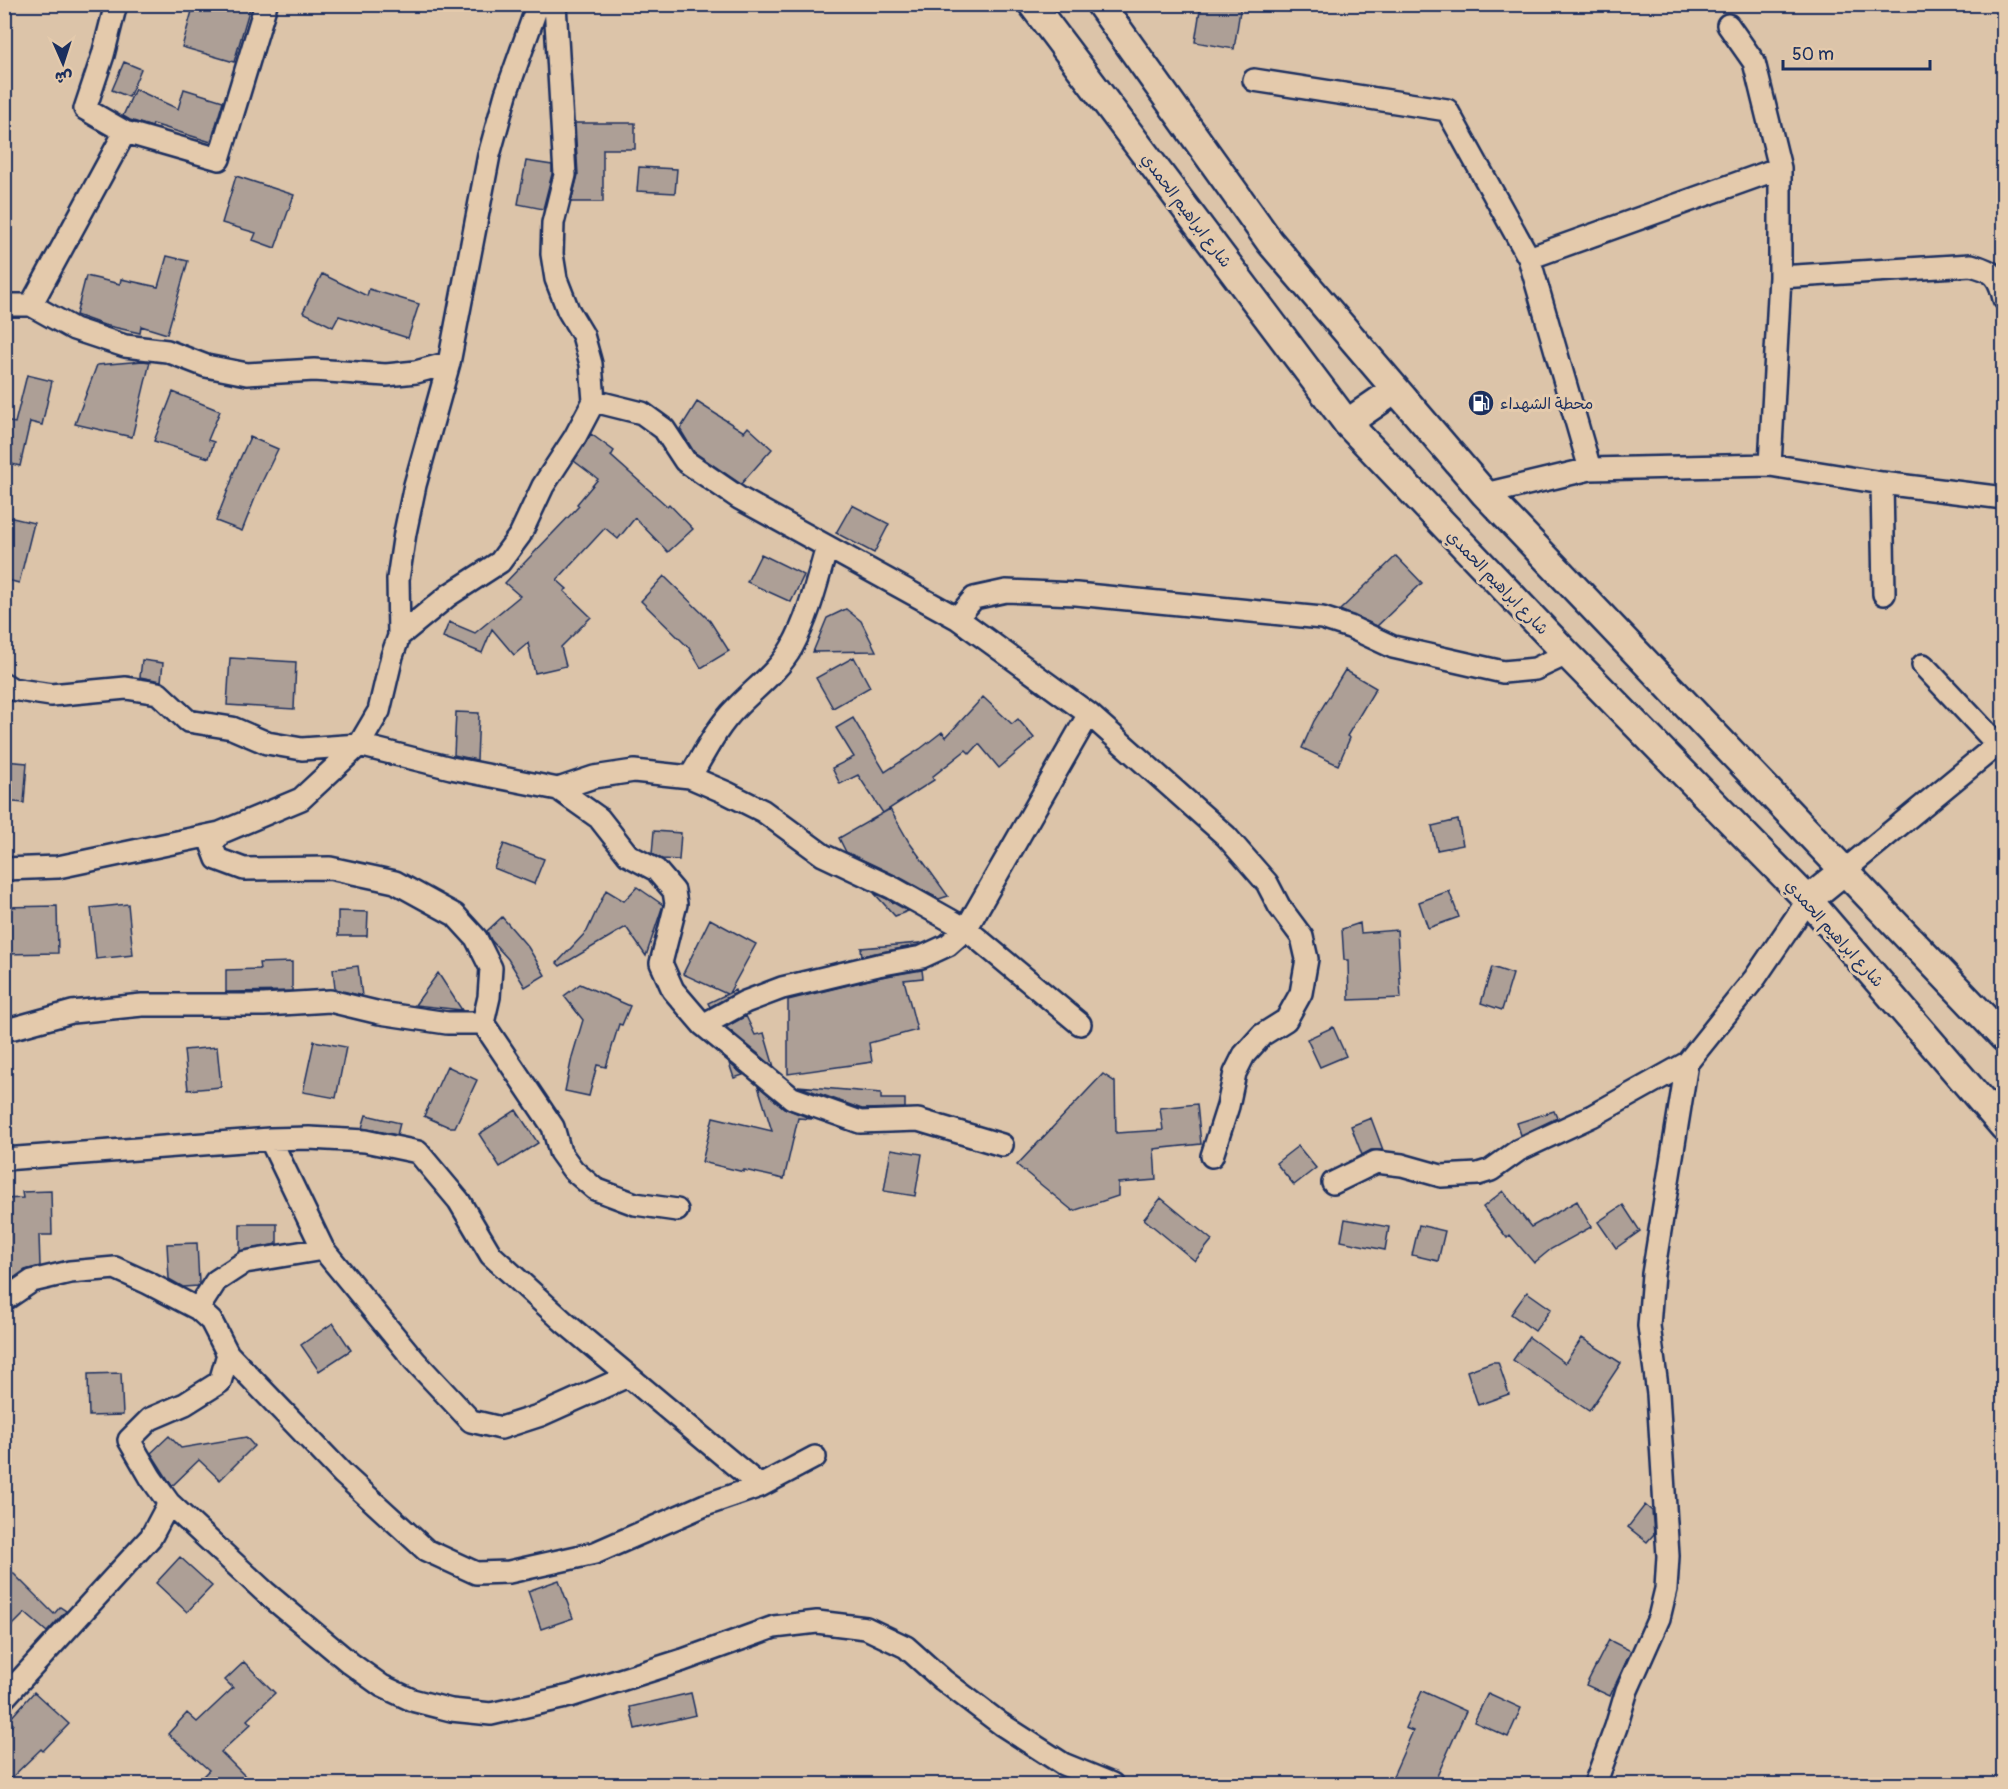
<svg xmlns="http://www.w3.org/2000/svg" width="2008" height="1789" viewBox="0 0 2008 1789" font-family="Pangolin,'Playpen Sans Arabic',sans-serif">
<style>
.building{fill:#ad9f96;stroke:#1b2f5e;stroke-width:1.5}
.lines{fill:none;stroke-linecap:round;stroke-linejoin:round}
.minor-casing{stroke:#1b2f5e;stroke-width:26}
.major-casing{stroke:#1b2f5e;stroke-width:32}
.minor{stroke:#e4caac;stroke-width:21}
.major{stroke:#e4caac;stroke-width:27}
.labels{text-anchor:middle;stroke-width:6;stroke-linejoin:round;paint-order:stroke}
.street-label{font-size:16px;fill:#1b2f5e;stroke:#e4caac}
.poi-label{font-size:16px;fill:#1b2f5e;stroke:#e4caac;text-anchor:start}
</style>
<rect width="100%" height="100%" fill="#dcc4a9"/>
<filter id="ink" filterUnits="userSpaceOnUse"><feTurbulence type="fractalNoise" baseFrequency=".0167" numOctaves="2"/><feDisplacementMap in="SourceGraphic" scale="12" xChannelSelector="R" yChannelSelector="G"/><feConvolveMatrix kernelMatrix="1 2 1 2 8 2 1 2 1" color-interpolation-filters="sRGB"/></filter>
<g filter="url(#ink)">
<!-- building -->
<path class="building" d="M194,4H251L234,62L182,47Z
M1201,4H1241L1234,49L1195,42Z
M124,62L141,69L129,97L112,90Z
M135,89L178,109L184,89L223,101L211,142L153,124L152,127L130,120L123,116Z
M575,123H635V149H603V202H571L578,175Z
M526,161L552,165V174L543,209L518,204Z
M639,167L677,169L675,193L637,191Z
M236,176L294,195L275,248L253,240L256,233L222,223Z
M167,256L188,261L167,334L141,326L140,333L104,325L76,315L86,276L120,284L121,279L158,287Z
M322,274L367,296L369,289L419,304L408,338L339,316L333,327L303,312Z
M143,361L150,362L132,437L75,424L97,365Z
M27,375L52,381L42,425L30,422L20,466L4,462V421L15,423Z
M173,392L220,411L208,440L214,442L209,458L154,441Z
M697,402L744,432L748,427L772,449L741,484L694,452L680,429Z
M591,434L614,451L611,456L667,506L669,504L693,529L668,552L635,518L618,539L605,528L557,580L567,589L564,591L591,617L561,647L566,666L535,673L528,643L514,655L492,629L482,653L443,637L449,622L475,633L520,596L505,583L579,506L577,504L598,479L574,461Z
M250,437L278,449L259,488L242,531L216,521L233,477L232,476Z
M852,505L889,524L874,553L836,533Z
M4,516L34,523L19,583L4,579Z
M761,554L804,575L791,602L747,582Z
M1396,556L1422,583L1377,626L1340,610Z
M664,576L710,621L729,651L701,668L689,648L641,601Z
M846,609L861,621L876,651L813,652L827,618Z
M854,657L870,687L833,708L816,678Z
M230,658L296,662L294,709L227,705Z
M142,660L163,663L161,681L140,677Z
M1345,670L1376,688L1347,736L1350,738L1338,765L1302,748L1314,721Z
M983,697L1012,724L1018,719L1034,738L999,768L979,744L970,754L966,750L932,777L934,780L883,813L858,775L840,784L832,768L854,757L836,728L853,718L885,772L920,749L942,732L946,737Z
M456,712L479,713L477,760L454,755Z
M4,761L27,763L24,803L4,801Z
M890,809L909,842L948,896L939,899L899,877L846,852L839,838Z
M1458,820L1463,845L1437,850L1432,826Z
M654,831L681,833L679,860L662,859L652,854Z
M504,844L544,859L534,884L494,868Z
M637,887L663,905L646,956L626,927L560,966L557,963L587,931L606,890L624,901Z
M1449,891L1459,917L1428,928L1419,902Z
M874,893L887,899L908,911L895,916Z
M128,904L133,955L96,959L91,908Z
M57,906L58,953L4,954V907Z
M338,911L368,912L367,936H338Z
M502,917L528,947L545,975L525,987L508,959L491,940L487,931Z
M710,919L756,944L729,993L735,990L736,993L710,1007L708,1003L727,994L683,974Z
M1360,923L1361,933L1397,930L1401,998L1349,1000L1348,960H1344L1342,929Z
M920,943L918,945L862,956L861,948Z
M292,962V991L226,992V970L260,969L259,963Z
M358,966L362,996L335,989L333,969Z
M1492,967L1513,974L1502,1010L1481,1003Z
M922,970L923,978L904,980L917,1030L869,1043L872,1062L788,1074V1000L881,977Z
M438,973L462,1010L415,1005Z
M580,984L630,1006L622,1025L619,1024L606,1067L597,1065L589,1096L565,1091L572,1057L583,1020L564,996Z
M746,1016L755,1035L764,1033L774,1067L726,1027Z
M1333,1027L1346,1056L1320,1067L1307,1039Z
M314,1041L346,1047L336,1098L303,1092Z
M217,1047L221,1087L188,1090L184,1050Z
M729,1063L743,1075L734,1078Z
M447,1066L477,1080L455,1127H449L424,1116Z
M1103,1074L1115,1082L1116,1133L1163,1130L1160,1108L1197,1104L1201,1144L1154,1149L1156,1180L1118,1183V1196L1073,1211L1017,1165Z
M758,1086L784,1108L812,1119L798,1118L784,1179L744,1170V1172L702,1162L713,1117L772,1131Z
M798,1086L881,1093V1099H905V1108L862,1109Z
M516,1110L538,1143L500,1167L479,1134Z
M1554,1111L1557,1118L1521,1135L1517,1123Z
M366,1115L400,1123L397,1135L362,1128Z
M1371,1118L1383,1150H1371L1362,1155L1351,1126Z
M1298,1146L1316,1168L1294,1185L1276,1163Z
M891,1149L922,1154L915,1196L884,1191Z
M51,1191L52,1235H39L40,1266L25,1270L8,1282L7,1244H4V1199L23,1198L22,1192Z
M1503,1191L1531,1227L1577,1201L1591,1227L1551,1249L1534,1263L1510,1235L1507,1238L1483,1207Z
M1161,1198L1212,1240L1195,1261L1144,1219Z
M1623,1205L1640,1231L1616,1248L1598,1222Z
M1345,1219L1389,1227L1385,1250L1341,1241Z
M240,1224H277V1244L240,1251Z
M1419,1225L1445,1231L1438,1261L1412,1255Z
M197,1243L199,1283L198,1286L183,1287L169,1279L167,1244Z
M1527,1292L1551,1309L1535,1331L1511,1314Z
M333,1323L351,1350L319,1371L301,1345Z
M1529,1337L1565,1363L1582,1338L1621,1363L1589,1411L1513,1360Z
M1492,1362H1498L1509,1394L1478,1405L1467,1371Z
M121,1373L123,1415L89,1416L88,1374Z
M169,1436L181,1448L246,1437L254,1446L220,1480L199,1460L172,1486L151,1453Z
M1645,1505L1652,1511L1654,1534L1647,1542L1628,1527Z
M180,1557L212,1586L187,1612L156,1583Z
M4,1564L54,1614L60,1607L66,1611L47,1632L25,1613L4,1634Z
M559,1580L573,1618L541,1629L528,1591Z
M1609,1640L1631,1651L1610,1696L1586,1685Z
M244,1662L275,1693L247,1720L251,1724L221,1752L254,1785H194L209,1770L168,1734L187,1713L197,1722L233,1688L225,1680Z
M1422,1691L1466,1711L1433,1785H1389L1413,1731L1405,1728Z
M34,1692L69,1724L43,1751L41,1749L4,1785V1733L13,1724L9,1720Z
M691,1693L696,1715L635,1729L630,1707Z
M1488,1693L1521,1708L1508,1737L1474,1722Z"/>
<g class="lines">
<defs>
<path id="minor" d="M116,4L103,55L85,109L125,132L219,159L266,4
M1728,25L1754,62L1780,168V277L1770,465
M1254,80L1447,110L1529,258L1590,469
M1529,258L1780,168
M1780,277L1971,265C1994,271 1999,276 2004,299
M4,305H31L74,329L125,346L167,351L206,366L247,374L314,370L386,375L416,372L449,363
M31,305L125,132
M594,401L642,413L664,429L685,461L739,498L957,618L1089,714L1226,836L1267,883L1279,906L1302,937L1307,959L1301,993L1286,1020L1262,1035L1244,1055L1235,1073L1228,1106L1212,1156
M1882,483L1884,594
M1485,494L1590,469L1770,465L1882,483L2004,498
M957,618L974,598L1006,591L1076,594L1322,618L1350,627L1393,647L1503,672L1535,669L1567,654
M399,636L398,579L405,533L415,485L449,363L489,155L506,94L538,4
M1923,665L1997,744
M4,684L12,689L51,695L126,688L158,693L188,721L232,728L267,743L302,749L359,745L451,768L558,789L599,818L628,855L656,870L674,891L676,904L661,963L673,990L703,1025L792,1098L860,1122L918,1120L1002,1145
M690,777C704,754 716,728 736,708C755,688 778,672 792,647C809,616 817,581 827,547
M558,789L594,777L634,771L690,777L727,793L763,811L823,855L893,888L966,929L1080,1024
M220,833L301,799L359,745L379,711L392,656L399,636L449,595L500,562L520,535L543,486L575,437L594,401L591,364L583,335L568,310L556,279L552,254L553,223L565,175L555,4
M4,869L58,867L220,833L212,846L217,859L244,869L330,868L395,882L455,915L476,938L491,968L489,997L483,1023L553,1127L560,1152L573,1170L595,1189L635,1204L677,1210
M1845,870L2004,739
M703,1025L745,1002L782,988L878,965L922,957L948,945L966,929L1089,714
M4,1029L14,1028L72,1012L142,1005H264L330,1001L380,1013L447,1023H483
M270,1139L323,1249L415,1361L471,1421L501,1428L541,1415L628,1376
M4,1159L270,1139L309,1138L365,1141L418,1152L459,1201L491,1255L564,1322L760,1486
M1333,1183L1376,1162L1402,1165L1441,1176L1478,1174L1491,1170L1519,1150L1592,1116L1687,1063L1755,978L1808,900
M4,1300L32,1281L70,1272L115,1268L148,1283L198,1309L211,1321L228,1354L343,1474L426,1550L476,1573L509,1572L595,1553L705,1505L760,1486L815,1457
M198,1309L216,1281L245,1262L323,1249
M228,1354L220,1382L185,1404L150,1419L129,1440L151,1478L169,1503L265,1592L350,1663L382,1686L412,1700L451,1710L491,1714L570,1696L683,1660L774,1627L817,1622L866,1628L906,1647L943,1680L1001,1724L1063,1764L1112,1784
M4,1698L151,1537L169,1503
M1595,1784L1616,1727L1627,1690L1659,1618L1666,1589L1668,1556L1658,1394L1649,1326L1653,1274L1687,1063"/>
<path id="major" d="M1032,4L1347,423L1567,654L1811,903L2004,1127
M1100,4L1270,242L1485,494L2004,1038
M1347,423L1395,390
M1808,900L1845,870"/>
</defs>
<!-- minor casing -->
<use href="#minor" class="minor-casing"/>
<!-- major casing -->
<use href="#major" class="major-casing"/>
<!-- minor -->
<use href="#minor" class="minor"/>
<!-- major -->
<use href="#major" class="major"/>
</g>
</g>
<!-- icons -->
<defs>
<symbol id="fuel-disc" viewBox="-11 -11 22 22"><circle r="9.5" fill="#1b2f5e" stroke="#e4caac"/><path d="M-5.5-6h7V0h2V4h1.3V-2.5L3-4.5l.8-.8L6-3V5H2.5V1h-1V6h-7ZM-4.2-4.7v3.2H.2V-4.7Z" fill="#fff"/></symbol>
</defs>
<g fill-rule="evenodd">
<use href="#fuel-disc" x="1466" y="388" width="30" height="30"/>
</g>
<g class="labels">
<!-- street labels -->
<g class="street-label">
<text transform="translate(1187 210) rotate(53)" y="6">شارع ابراهيم الحمدي</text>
<text transform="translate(1498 582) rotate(46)" y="6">شارع ابراهيم الحمدي</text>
<text transform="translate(1835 933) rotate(48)" y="6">شارع ابراهيم الحمدي</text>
</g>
<!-- poi labels -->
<g class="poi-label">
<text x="1500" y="409">محطة الشهداء</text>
</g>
</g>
<!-- margin -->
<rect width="2008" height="1789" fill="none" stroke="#e4caac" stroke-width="24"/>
<rect x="12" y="12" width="1984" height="1765" fill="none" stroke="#1b2f5e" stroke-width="2" filter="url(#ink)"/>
<!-- north arrow -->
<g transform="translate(63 63) rotate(177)" stroke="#e4caac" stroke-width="4.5" paint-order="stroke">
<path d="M0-4.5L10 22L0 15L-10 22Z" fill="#1b2f5e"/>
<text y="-9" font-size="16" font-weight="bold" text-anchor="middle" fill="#1b2f5e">ش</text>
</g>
<!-- scale -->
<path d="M1783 60v9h147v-9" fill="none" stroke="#1b2f5e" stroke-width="3"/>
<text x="1792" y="60" font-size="18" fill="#1b2f5e" stroke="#e4caac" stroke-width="4.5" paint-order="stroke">50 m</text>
</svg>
